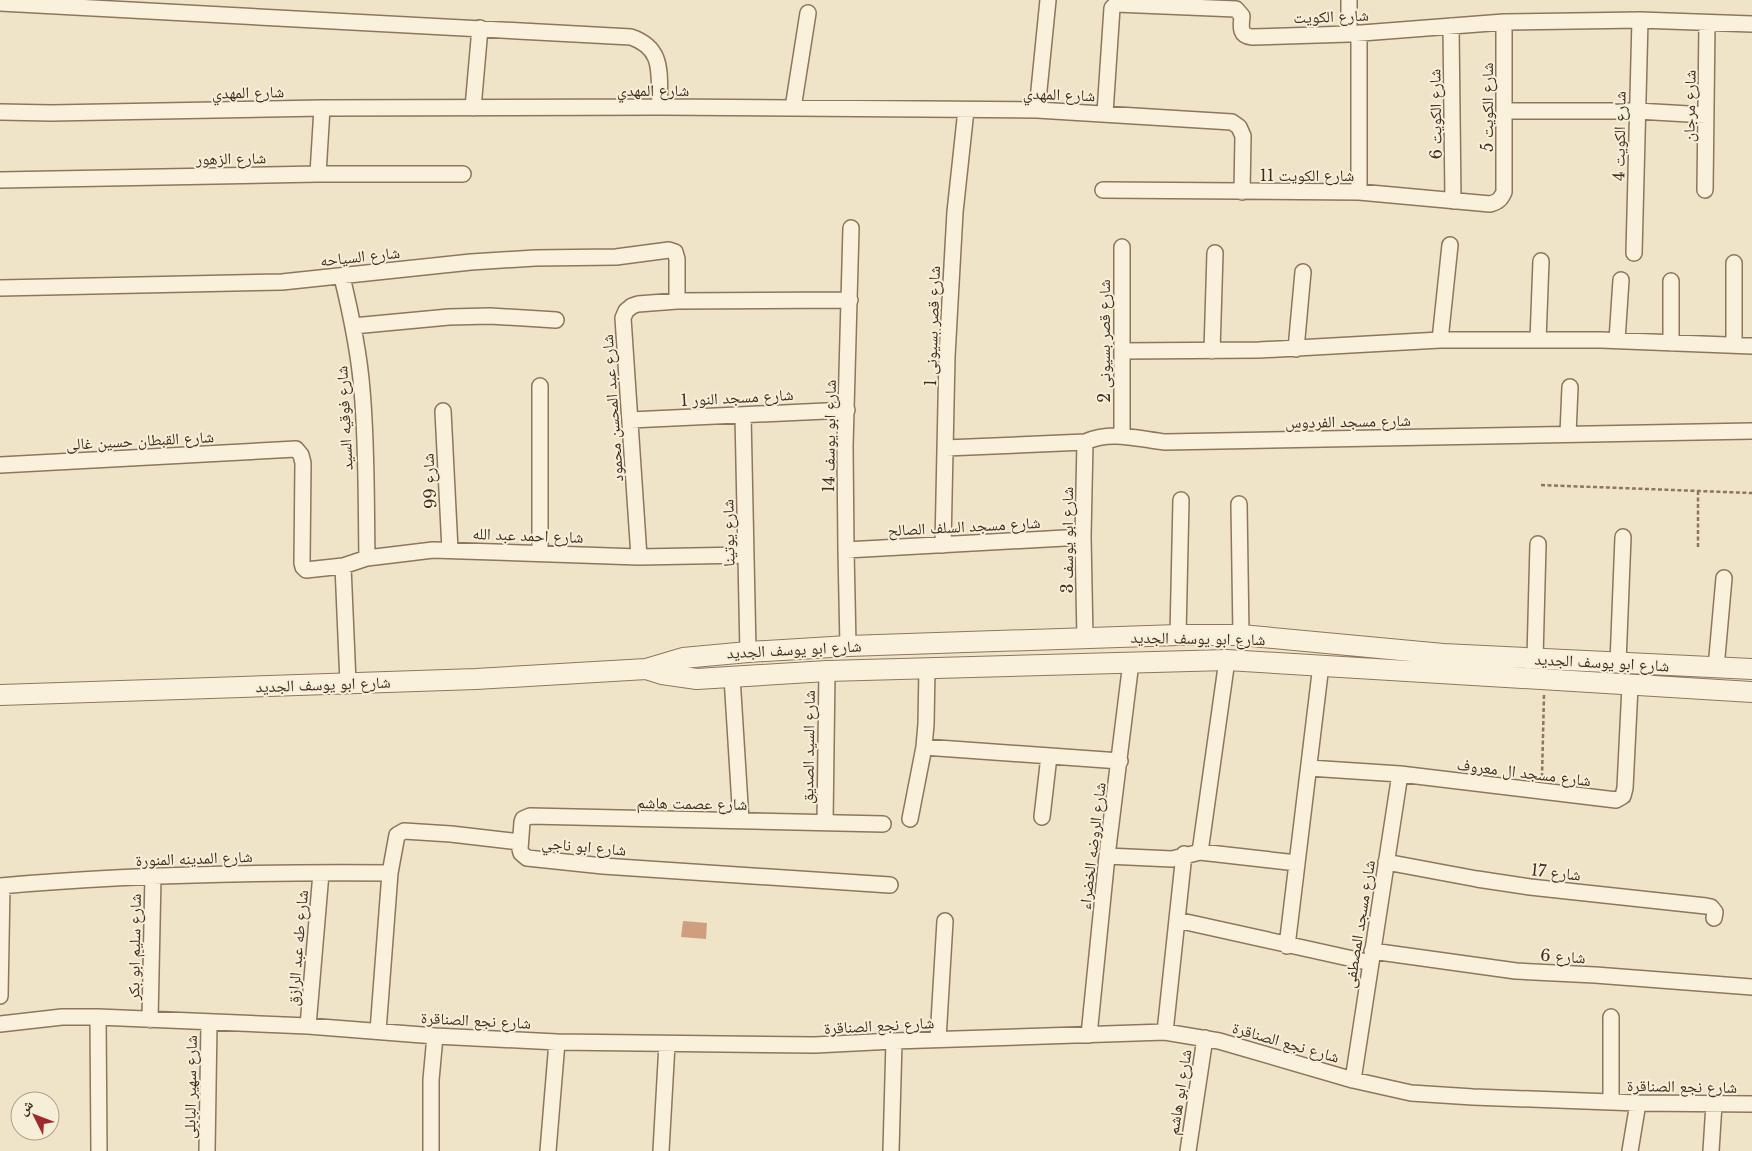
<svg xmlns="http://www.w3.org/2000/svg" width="1752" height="1151" viewBox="0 0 1752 1151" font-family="'Libre Baskerville','Noto Naskh Arabic',serif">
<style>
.building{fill:#cf9f7d}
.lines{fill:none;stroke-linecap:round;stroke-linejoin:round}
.minor-casing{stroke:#8d765c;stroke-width:18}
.tertiary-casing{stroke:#8d765c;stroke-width:22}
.path{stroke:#8d765c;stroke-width:2.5;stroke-dasharray:4 2.5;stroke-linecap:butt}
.minor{stroke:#faf1dc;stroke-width:15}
.tertiary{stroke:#faf1dc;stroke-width:20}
.labels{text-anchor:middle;stroke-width:4;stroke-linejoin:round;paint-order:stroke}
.street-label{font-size:16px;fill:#3d2e20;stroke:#f7eed8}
</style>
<rect width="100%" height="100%" fill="#f0e4c8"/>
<!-- building -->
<path class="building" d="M683,921L707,923L706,939L681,937Z"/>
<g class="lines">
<defs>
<path id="minor" d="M0,3L631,37C666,49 658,76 660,107
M1451,26L1453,201
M1359,33V192
M1349,34V0
M473,108L480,28
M793,108L808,13
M1037,110L1048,0
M1504,111H1637L1706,115
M0,112L51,113L322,108L660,107L1037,110L1232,122L1239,127L1243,136L1242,192
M1105,113L1112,8L1116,4L1236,9L1242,16C1241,26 1239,36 1252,37L1349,34L1504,22L1640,20L1752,24
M318,174L322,108
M0,180L318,174H463
M1103,190L1359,192L1490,204C1498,202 1501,199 1504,192V22
M1705,190L1707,23
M1634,253L1640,20
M342,277C351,314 359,351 362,390C367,446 366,502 367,558
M0,288L282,282L471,262L535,258L616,257L669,250L675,252L677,259V301
M353,326L449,317L490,316L556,320
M1440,340L1450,245
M1538,340L1541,261
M1617,340L1621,280
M1671,343V281
M1734,345V263
M1296,349L1303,272
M1122,351L1259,350L1440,340H1601L1752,346
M1212,351L1215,253
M443,411L450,550
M743,415L748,652
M630,420L847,410
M1568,434L1570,387
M1122,435V247
M946,448L1085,442C1111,430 1138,439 1165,442L1752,431
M0,465L296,449L301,455L303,463L302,563L303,567L306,570L343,566L367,558L433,550L639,557L746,555
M1239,504L1241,635
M943,545L947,356L955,212L966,110
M846,550L1083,537
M540,552V386
M639,557L623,318L626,311L632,306L638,304L677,301L850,300
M343,566L348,683
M1178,635L1181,500
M1085,638L1083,537L1085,442
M848,646L846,550L845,446L851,228
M1535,658L1538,544
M1618,663L1623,537
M1716,668L1724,578
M732,677L741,821
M924,747L1120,761
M1309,768L1400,774L1616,800L1623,796L1625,788L1630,686
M1042,817L1049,756
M910,819L924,747L926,724L927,669
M825,823L827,671
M883,824L530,816L523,819L522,822L520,849L521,853L527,858L603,866L890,885
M1200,852L1227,660
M1107,856L1172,859L1200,852L1297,863
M1386,862L1477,879L1530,887L1706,906L1711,907L1715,912L1714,918
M0,886C129,874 260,872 390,873
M1177,920L1371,963
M1287,946L1321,665
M1372,951L1516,971L1595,975L1752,987
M0,996L2,886
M98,1017L99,1151
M150,1020L153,876
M0,1024L62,1017H98L308,1026L435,1036L557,1042L815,1045L894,1041L1165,1032L1219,1041L1353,1080L1411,1093L1473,1097L1638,1103L1752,1104
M308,1026L321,873
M378,1031L390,873L397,835L404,831L451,834L520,842
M1165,1032L1184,854
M1089,1035L1107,856L1131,662
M938,1039L945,921
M1353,1080L1400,774
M1611,1102V1017
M207,1151L209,1023
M431,1151V1080L435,1036
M548,1151L557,1042
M661,1151L667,1044
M891,1151L894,1041
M1188,1151L1205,1038
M1630,1151L1638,1103
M1711,1151L1714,1104"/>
<path id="tertiary" d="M646,669L662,674L697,679L827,671L1227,660L1752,692
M0,695L476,679L646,669L683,658L748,652L848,646L1178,635H1241L1443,654L1752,669"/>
</defs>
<!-- minor casing -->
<use href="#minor" class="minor-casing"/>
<!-- tertiary casing -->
<use href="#tertiary" class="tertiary-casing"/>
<!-- path -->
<path class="path" d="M1541,485L1752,493
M1698,547V491
M1542,777L1544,695"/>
<!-- minor -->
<use href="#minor" class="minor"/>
<!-- tertiary -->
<use href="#tertiary" class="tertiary"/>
</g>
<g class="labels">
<!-- street labels -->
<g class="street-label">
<text transform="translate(1331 16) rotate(-2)" y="6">شارع الكويت</text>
<text x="653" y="96">شارع المهدي</text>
<text transform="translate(248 92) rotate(-1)" y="6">شارع المهدي</text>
<text transform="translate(1059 94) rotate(2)" y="6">شارع المهدي</text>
<text transform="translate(1689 106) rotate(-89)" y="6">شارع مرجان</text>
<text transform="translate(1487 107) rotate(-90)" y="6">شارع الكويت 5</text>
<text transform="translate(1435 114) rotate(-91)" y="6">شارع الكويت 6</text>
<text transform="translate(1619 136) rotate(-89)" y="6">شارع الكويت 4</text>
<text transform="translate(231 158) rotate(-1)" y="6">شارع الزهور</text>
<text x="1307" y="181">شارع الكويت 11</text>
<text transform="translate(360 256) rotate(-6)" y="6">شارع السياحه</text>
<text transform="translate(932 326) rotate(-88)" y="6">شارع قصر بسيونى 1</text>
<text transform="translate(1104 341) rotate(-90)" y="6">شارع قصر بسيونى 2</text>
<text transform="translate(737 397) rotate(-3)" y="6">شارع مسجد النور 1</text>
<text transform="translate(612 408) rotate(-94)" y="6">شارع عبد المحسن محمود</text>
<text transform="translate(344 418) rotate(-93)" y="6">شارع فوقيه السيد</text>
<text transform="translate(1348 421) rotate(-1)" y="6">شارع مسجد الفردوس</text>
<text transform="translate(829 436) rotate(-89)" y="6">شارع ابو يوسف 14</text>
<text transform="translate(140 440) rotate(-3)" y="6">شارع القبطان حسين غالى</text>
<text transform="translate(429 481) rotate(-93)" y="6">شارع 99</text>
<text transform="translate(964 526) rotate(-3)" y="6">شارع مسجد السلف الصالح</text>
<text transform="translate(728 533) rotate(-91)" y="6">شارع يوتينا</text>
<text transform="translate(528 535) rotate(2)" y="6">شارع احمد عبد الله</text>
<text transform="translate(1067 540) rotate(-90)" y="6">شارع ابو يوسف 3</text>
<text transform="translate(1198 638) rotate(1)" y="6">شارع ابو يوسف الجديد</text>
<text transform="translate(794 649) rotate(-3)" y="6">شارع ابو يوسف الجديد</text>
<text transform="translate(1602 662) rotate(3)" y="6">شارع ابو يوسف الجديد</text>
<text transform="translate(323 684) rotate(-2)" y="6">شارع ابو يوسف الجديد</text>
<text transform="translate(808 747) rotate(-89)" y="6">شارع السيد الصديق</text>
<text transform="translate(1524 772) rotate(7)" y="6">شارع مسجد ال معروف</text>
<text transform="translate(692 803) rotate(1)" y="6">شارع عصمت هاشم</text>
<text transform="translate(584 846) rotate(5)" y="6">شارع ابو ناجي</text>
<text transform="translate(1092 846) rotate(-83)" y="6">شارع الروضه الخضراء</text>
<text transform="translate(194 858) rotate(-2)" y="6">شارع المدينه المنورة</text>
<text transform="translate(1556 872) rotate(6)" y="6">شارع 17</text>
<text transform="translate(1359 924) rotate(-81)" y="6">شارع مسجد المصطفى</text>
<text transform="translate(134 947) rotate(-89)" y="6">شارع سليم ابو بكر</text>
<text transform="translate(297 948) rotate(-85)" y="6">شارع طه عبد الرازق</text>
<text transform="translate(1563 956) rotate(3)" y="6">شارع 6</text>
<text transform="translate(476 1020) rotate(3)" y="6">شارع نجع الصناقرة</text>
<text transform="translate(879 1025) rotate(-3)" y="6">شارع نجع الصناقرة</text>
<text transform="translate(1286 1042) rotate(16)" y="6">شارع نجع الصناقرة</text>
<text transform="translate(1682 1086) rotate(1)" y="6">شارع نجع الصناقرة</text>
<text transform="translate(190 1087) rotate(-89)" y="6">شارع سهير البابلى</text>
<text transform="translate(1179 1092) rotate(-81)" y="6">شارع ابو هاشم</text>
</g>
</g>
<!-- north arrow -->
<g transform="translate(35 1116) rotate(312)"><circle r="24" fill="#f7eed8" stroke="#ada18e"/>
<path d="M0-4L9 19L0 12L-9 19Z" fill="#9e2a2b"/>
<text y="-8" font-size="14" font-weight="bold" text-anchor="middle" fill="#3d2e20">ش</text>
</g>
</svg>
